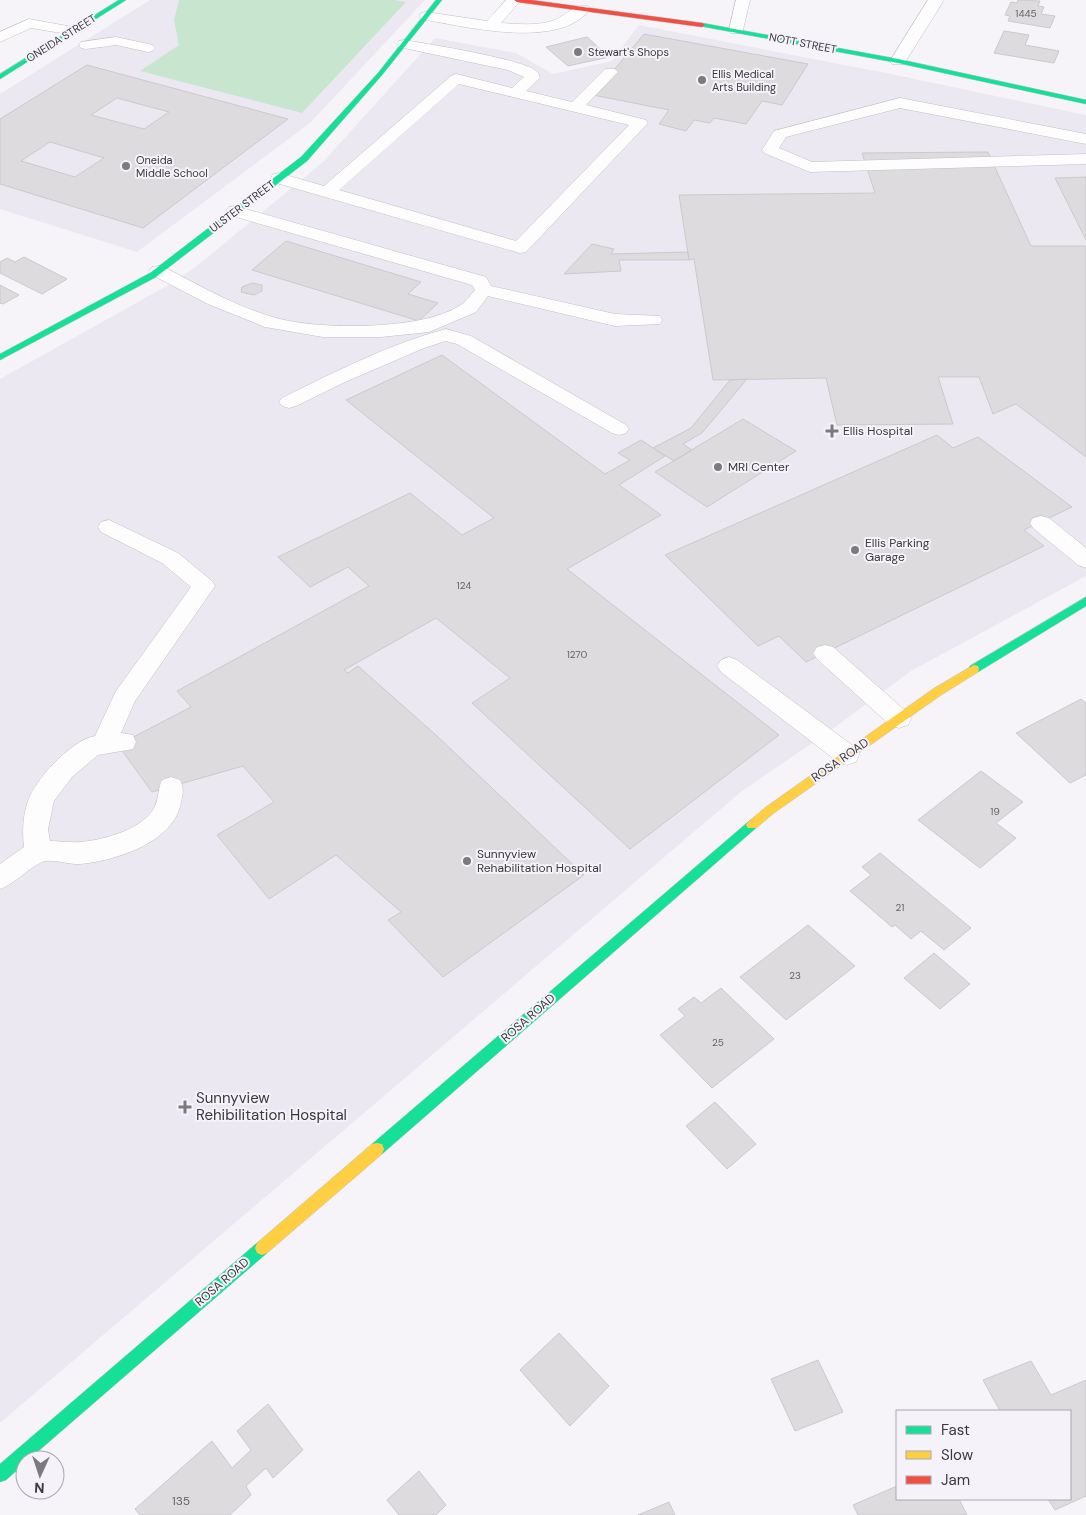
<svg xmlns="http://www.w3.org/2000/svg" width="1086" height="1515" viewBox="0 0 1086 1515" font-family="'DM Sans',sans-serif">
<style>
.built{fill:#ece8f2}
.green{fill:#c8e5d0}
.building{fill:#dddbde;stroke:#cbc9cc;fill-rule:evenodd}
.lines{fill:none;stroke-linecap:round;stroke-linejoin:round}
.lane-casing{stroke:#c0bfc2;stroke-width:1}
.street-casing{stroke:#c0bfc2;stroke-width:1}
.fast-casing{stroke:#c0bfc2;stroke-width:1}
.slow-casing{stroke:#c0bfc2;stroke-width:1}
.jam-casing{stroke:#c0bfc2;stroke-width:1}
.lane{fill:#fefdfe;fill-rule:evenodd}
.street{fill:#fefdfe;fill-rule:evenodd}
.fast{fill:#16e098;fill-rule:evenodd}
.slow{fill:#ffcf43;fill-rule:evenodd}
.jam{fill:#f24e42;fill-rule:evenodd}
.poi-dot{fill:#7c7a7e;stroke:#f5f2fa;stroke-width:2}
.labels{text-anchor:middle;stroke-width:4;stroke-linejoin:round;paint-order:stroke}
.number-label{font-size:10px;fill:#646366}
.far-street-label{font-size:11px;fill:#3a393c;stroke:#f5f2fa}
.far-poi-label{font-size:11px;fill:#3a393c;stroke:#f5f2fa;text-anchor:start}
.poi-label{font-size:12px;fill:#3a393c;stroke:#f5f2fa;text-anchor:start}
.street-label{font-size:12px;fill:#3a393c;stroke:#f5f2fa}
.near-number-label{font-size:12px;fill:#646366}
.near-poi-label{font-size:15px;fill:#3a393c;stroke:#f5f2fa;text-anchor:start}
</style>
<rect width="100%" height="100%" fill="#f6f4f8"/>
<!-- built -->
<path class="built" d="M150,0H425L310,123L137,252L0,209V94Z
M639,25L896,75L1086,115V576L911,671L827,733L742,791L0,1423V379L172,283L198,265L323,162L435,38L516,53L553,74L612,61Z"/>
<!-- green -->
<path class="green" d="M179,0H394L406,2L302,113L140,71L179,45L174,20Z"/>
<!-- building -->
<path class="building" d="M1018,0L1040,1L1038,6L1044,7L1041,14L1055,16L1050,28L1008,21L1010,16L1005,15L1011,2L1017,3Z
M1004,31L1029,35L1025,45L1059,51L1054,63L994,53Z
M644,34L808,64L782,105L762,101L746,124L714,118L710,123L694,120L686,131L659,124L669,110L593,95Z
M587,37L609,57L568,66L546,47Z
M87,65L288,119L143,228L0,184V119ZM117,98L169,112L144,129L91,115ZM50,142L104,158L75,177L21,161Z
M988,152L1031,246H1086V457L1016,404L993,414L979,377H938L953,424L837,425L826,378L713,380L694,259L689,260L679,195L875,193L862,153Z
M1086,177V240L1055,178Z
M286,241L421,282L408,294L438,303L419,321L252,270Z
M592,244L614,249L611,254L688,252L689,260H619L621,271L564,274Z
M24,257L67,279L42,294L0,273V262L7,258L15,262Z
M252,283L262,285V291L254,295L241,292L242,287Z
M0,285L19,295L3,304L0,303Z
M442,355L605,474L630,460L618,453L641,440L665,456L619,485L661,515L567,569L779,735L630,849L472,703L510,678L436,618L344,670L348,673L358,666L437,736L584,875L443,977L388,920L401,912L336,855L269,899L217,835L274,802L243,766L152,792L118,745L191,707L177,691L369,586L348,567L310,587L278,557L410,493L462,535L494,518L346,400Z
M747,379L702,433L683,444L692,450L674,461L653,448L691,428L730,380Z
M743,419L796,451L707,507L655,472Z
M937,435L953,448L978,437L1072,507L1024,530L1044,546L806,662L779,636L758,646L665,555Z
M1081,699L1086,703V775L1070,783L1016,733Z
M981,771L1023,802L996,823L1016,838L980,868L918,820Z
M880,853L971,928L944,950L921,931L911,939L895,925L892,927L850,891L871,875L862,867Z
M808,925L855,966L786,1020L740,977Z
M934,953L970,984L940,1009L904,978Z
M721,988L774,1039L712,1088L660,1035L685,1016L678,1009L694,997L701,1003Z
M715,1102L756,1144L727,1169L686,1126Z
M559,1333L609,1386L570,1426L520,1370Z
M818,1360L843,1412L795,1431L771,1379Z
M1031,1361L1051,1395L1086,1380V1496L1055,1510L1048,1499H1070V1411H1000L983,1380Z
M268,1404L303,1450L273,1478L266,1468L246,1486L251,1495L230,1515H140L135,1509L212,1441L232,1468L251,1450L237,1431Z
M419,1471L446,1505L436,1515H399L387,1500Z
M897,1486V1499H959L967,1515H858L853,1505Z
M669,1502L675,1515H638Z"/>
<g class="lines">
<defs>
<path id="lane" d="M506,0H521L501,23C517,24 536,26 552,21C564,17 576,3 588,6L590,9C560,50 468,27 426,20L421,19L419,16L421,13L426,12L487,21Z
M736,0H750L743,30L741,33H731L729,30Z
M29,19L73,27L78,28L80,31L78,34L73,35L31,28L0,42V32Z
M116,37L153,45L155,48L153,51L148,52L116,45L86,49L81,48L79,45L81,42Z
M404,40C428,44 522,59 536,71C539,73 539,75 540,78L526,91L572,102L605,69H615L618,72L615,75L586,105L646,120L648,123L526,252L520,253L273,182L271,178L273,174L279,173L324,186L451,76L456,74L512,88L524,77L508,70L399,47L397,44L399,41ZM459,84L629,125L516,241L339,190Z
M900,98L1086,134V144L900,108L786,137L779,148L812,162L1086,154V164L810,172L764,153L762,150L774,131Z
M235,206L486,277L491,286L615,314L660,316L662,320L660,324L615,326L488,296L476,312L429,332L381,337H323L265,327L208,304L152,275L149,271L152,267L158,266L164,267C200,286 237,307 276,318C318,330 426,331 462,304C467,301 471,294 475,290L472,285L229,215L226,211L229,207Z
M446,329L471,336L626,425L629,429L626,433L619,435L612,433L457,344L446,341L424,348L345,382L296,406L289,408L282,406L279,402L282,398C335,372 389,344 446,329Z
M1041,516L1049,518L1086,548V568L1078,565L1033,528L1030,523L1033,518Z
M109,520L178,553L212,581L215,586L135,701L121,733L133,735L136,742L133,749L98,755L72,777L54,801L48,829L50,841C60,841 71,843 81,842C103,840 145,829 155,806C159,798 158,788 162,780L171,777L180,780C184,788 183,793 181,802C175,842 115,861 80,864C69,865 52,858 42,862C27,869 16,883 0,889V864L24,847C22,830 23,812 30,796C39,776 72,740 95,736L116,691L191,587L162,563L101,532L98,527L101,522Z
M825,645L833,647L908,713L911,719L908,725L899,728L890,725L817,659L813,653L817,647Z
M729,657L737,660L856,748L859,755L856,762L847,765L838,762L721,672L717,666L721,660Z"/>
<path id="street" d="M928,0H944L904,64H892L890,61Z"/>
<path id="fast" d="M119,0H126L0,79V74Z
M436,0H442L382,75L307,161L156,277L0,360V354L150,273L301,157L378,73Z
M702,23L898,59L1086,100V104L898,63L700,26L699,25Z
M1086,597V606L978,672H970L969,669L970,666Z
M752,820L756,822L758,825L756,828L382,1154L377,1155L372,1154L370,1149L372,1144L748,822Z
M262,1241L267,1243L269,1248L267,1253L28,1460H25V1463L6,1480L0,1482V1464L257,1243Z"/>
<path id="slow" d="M974,665L978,666L979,669L978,672L941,695L774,813L756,828H748L746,825L748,822L766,807L933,689Z
M377,1143L382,1144L384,1149L382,1154L267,1253L262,1255L257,1253L255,1248L257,1243L372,1144Z"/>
<path id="jam" d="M514,0H531L702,23L705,25L702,27L517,2Z"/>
</defs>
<!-- lane casing -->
<use href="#lane" class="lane-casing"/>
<!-- street casing -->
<use href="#street" class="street-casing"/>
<!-- fast casing -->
<use href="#fast" class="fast-casing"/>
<!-- slow casing -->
<use href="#slow" class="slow-casing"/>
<!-- jam casing -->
<use href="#jam" class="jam-casing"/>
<!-- lane -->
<use href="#lane" class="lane"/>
<!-- street -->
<use href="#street" class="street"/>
<!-- fast -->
<use href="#fast" class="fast"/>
<!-- slow -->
<use href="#slow" class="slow"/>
<!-- jam -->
<use href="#jam" class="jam"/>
</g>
<!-- markers -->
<g class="poi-dot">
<circle cx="578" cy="52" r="5"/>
<circle cx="702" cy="80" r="5"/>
<circle cx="126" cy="166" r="5"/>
<path d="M829.5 423.5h5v5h5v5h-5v5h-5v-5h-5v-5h5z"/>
<circle cx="718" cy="467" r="5"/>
<circle cx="855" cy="550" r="5"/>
<circle cx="467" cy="861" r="5"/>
<path d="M182.5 1099.5h5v5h5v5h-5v5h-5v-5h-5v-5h5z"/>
</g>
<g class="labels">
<!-- number labels -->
<g class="number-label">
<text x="1026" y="17">1445</text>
<text x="464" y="589">124</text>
<text x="577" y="658">1270</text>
<text x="995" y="815">19</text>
<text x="900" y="911">21</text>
<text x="795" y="979">23</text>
<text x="718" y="1046">25</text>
</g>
<!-- far-street labels -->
<g class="far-street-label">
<text transform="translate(61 38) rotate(-32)" y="4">ONEIDA STREET</text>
<text transform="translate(803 43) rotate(11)" y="4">NOTT STREET</text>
<text transform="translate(242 206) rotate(-37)" y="4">ULSTER STREET</text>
</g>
<!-- far-poi labels -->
<g class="far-poi-label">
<text x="588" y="56">Stewart's Shops</text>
<text x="712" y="78">Ellis Medical<tspan x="712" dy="13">Arts Building</tspan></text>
<text x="136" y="164">Oneida<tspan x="136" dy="13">Middle School</tspan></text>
</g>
<!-- poi labels -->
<g class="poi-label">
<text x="843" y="435">Ellis Hospital</text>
<text x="728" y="471">MRI Center</text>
<text x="865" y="547">Ellis Parking<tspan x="865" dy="14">Garage</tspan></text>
<text x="477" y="858">Sunnyview<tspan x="477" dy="14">Rehabilitation Hospital</tspan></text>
</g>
<!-- street labels -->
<g class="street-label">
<text transform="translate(840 760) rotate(-35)" y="4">ROSA ROAD</text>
<text transform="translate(528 1018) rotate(-41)" y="4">ROSA ROAD</text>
<text transform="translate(222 1282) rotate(-41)" y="4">ROSA ROAD</text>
</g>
<!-- near-number labels -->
<g class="near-number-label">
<text x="181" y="1505">135</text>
</g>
<!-- near-poi labels -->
<g class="near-poi-label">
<text x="196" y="1103">Sunnyview<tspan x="196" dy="17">Rehibilitation Hospital</tspan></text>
</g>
</g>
<!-- legend -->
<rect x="896" y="1410" width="175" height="90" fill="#f5f2fa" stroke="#aaa8ae"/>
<rect x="906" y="1426" width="25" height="8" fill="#16e098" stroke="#aaa8ae"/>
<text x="941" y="1435" font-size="15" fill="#3a393c">Fast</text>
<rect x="906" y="1451" width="25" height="8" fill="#ffcf43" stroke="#aaa8ae"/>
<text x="941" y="1460" font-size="15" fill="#3a393c">Slow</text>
<rect x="906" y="1476" width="25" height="8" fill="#f24e42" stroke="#aaa8ae"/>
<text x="941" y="1485" font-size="15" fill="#3a393c">Jam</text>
<!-- north arrow -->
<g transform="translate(40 1475) rotate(183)"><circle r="24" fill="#f5f2fa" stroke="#aaa8ae"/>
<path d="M0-4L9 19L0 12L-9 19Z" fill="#7c7a7e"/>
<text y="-8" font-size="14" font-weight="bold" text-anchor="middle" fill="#3a393c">N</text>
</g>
</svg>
